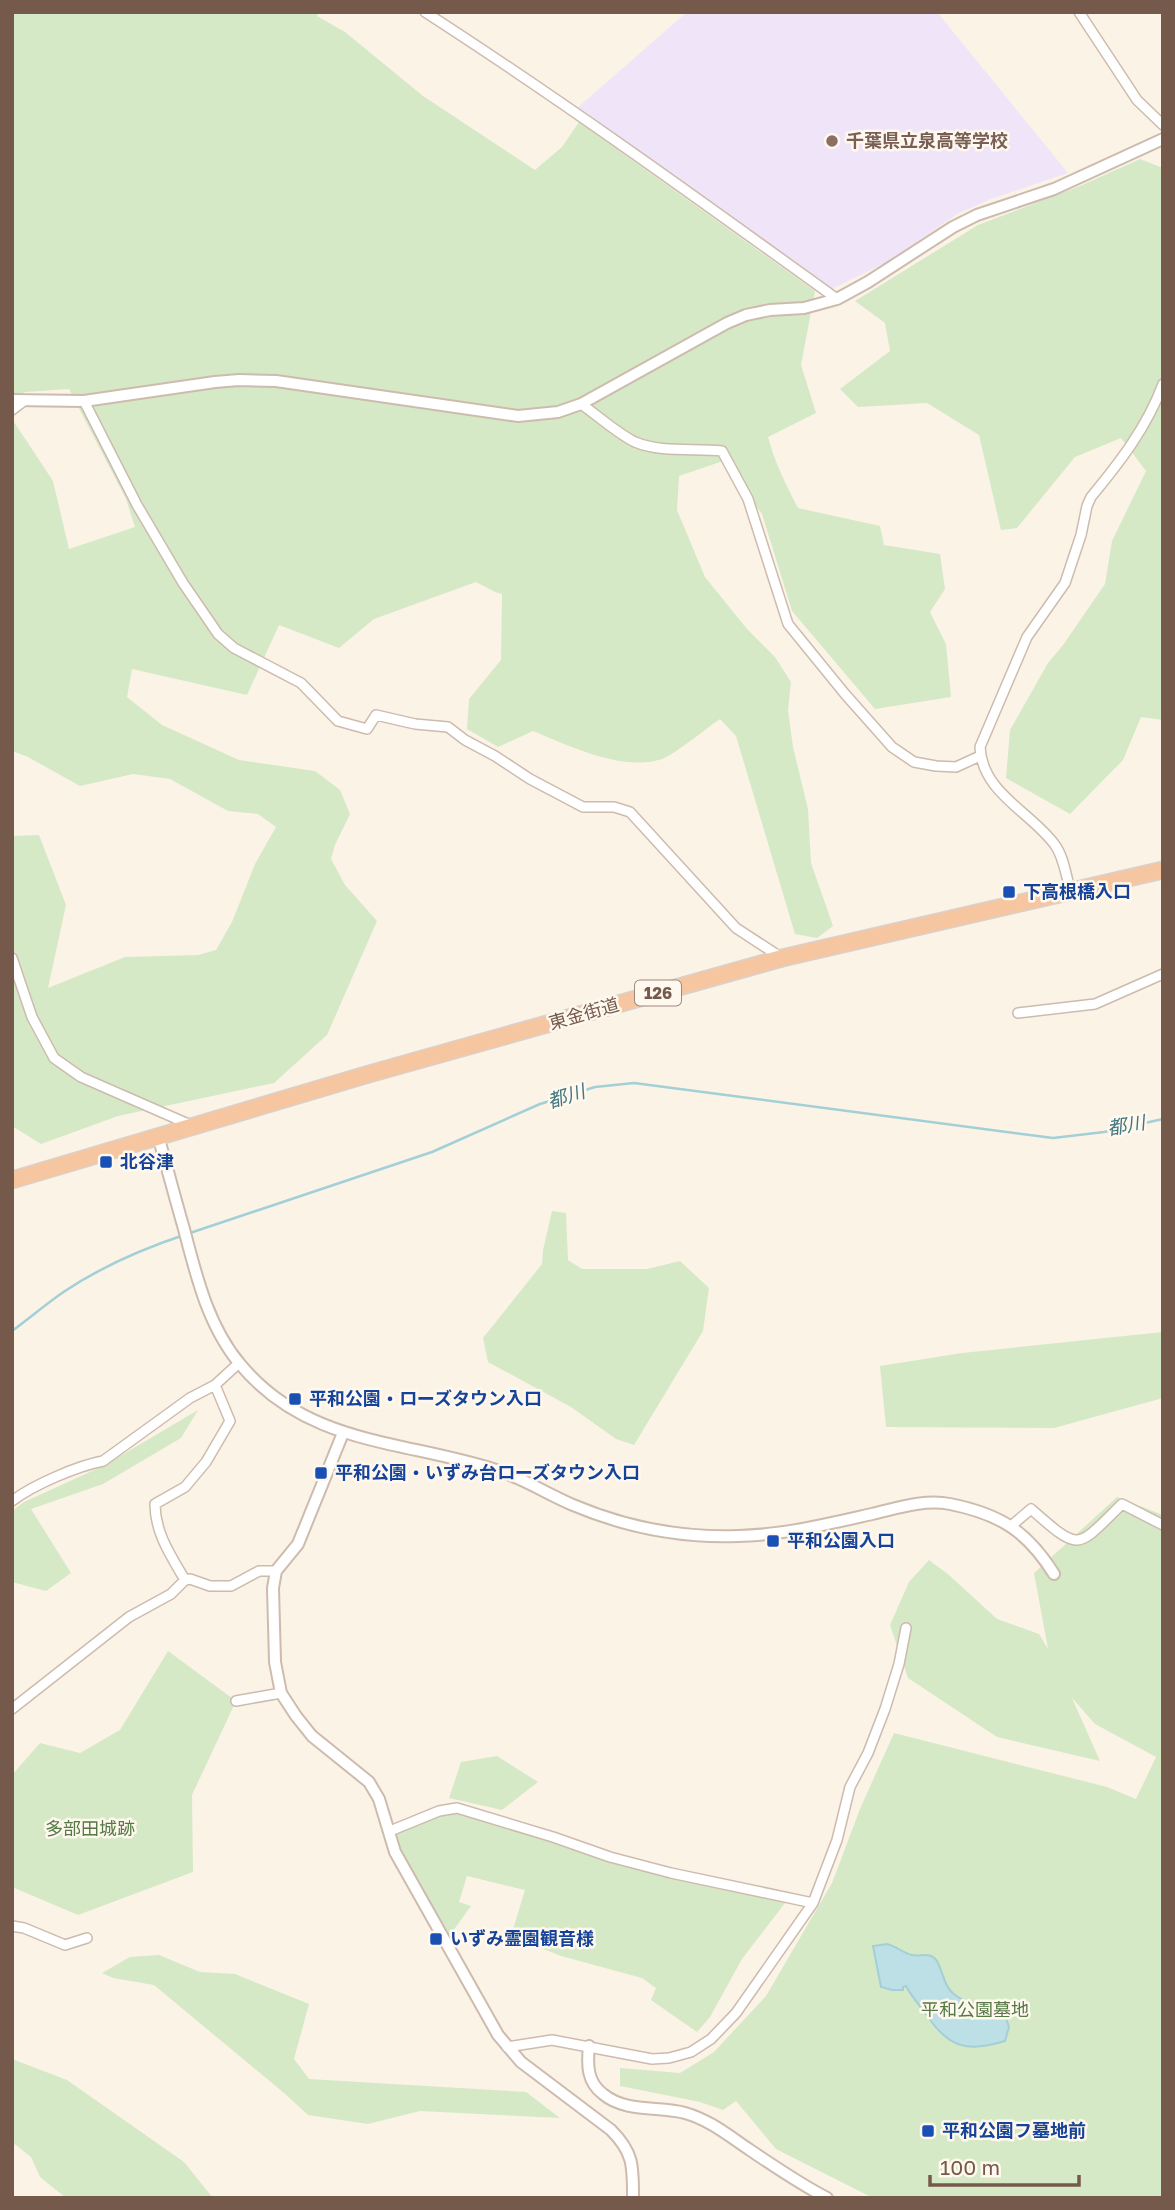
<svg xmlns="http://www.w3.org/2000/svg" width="1175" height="2210" viewBox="0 0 1175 2210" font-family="'Golos Text','Noto Sans JP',sans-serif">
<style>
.education{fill:#f0e4f8}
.green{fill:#d5e9c6}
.water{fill:#bce0e5;stroke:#a3cfd6;stroke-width:2}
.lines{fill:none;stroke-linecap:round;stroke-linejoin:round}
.stream{stroke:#a3cfd6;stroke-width:2.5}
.minor-casing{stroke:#cdbbae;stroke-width:12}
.tertiary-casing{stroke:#cdbbae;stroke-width:14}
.trunk-casing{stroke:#d8d1cd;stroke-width:19}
.minor{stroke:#fff;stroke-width:9}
.tertiary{stroke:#fff;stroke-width:10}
.trunk{stroke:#f6c6a1;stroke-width:16}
.education-dot{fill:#8d6e63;stroke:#fef8ee;stroke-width:2.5}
.transit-dot{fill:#1a4fb4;stroke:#fef8ee;stroke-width:2.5}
.labels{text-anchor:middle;stroke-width:5;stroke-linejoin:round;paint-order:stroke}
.shield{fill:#fef8ee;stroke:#9e897d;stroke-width:2}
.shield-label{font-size:16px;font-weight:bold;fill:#755a4c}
.education-label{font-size:18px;font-weight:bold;fill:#785e54;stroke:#fef8ee;text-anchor:start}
.transit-label{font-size:18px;font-weight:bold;fill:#164399;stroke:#fef8ee;text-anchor:start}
.street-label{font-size:18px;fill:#755a4c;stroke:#fef8ee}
.park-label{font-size:18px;fill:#557a44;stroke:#fef8ee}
.water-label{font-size:19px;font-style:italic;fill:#437780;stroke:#fef8ee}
</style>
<rect width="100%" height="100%" fill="#fcf3e7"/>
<!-- education -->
<path class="education" d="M687,12H937L1068,173L991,199L957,214L889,261L830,290L576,109Z"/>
<!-- green -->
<path class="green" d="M12,12H318L317,16L345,32L423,96L535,170L562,147L579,122L815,291L801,365L816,413L768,437C775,463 786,485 798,508L880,526L884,545L940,554L945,589L930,612L946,644L951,697L875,709L792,611L762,514L723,461L679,476L677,510L705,577L747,629L775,657L791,682L788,710L793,747L808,809L811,863L833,926L817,938L795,934L736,736L720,719C707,728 675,754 662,759C623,772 569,746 533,731L498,747L467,729L469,699L501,660L502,594L495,592L476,582L374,619L339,648L279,625L247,695L132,669L127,697L162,725L239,760L315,771L340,790L350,814L335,845L331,859L345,885L377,921L327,1035L274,1083L118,1116L41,1144L12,1126V836L39,835L66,905L48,988L125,957L198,955L216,950L232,922L255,864L276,827L258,814L228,811L170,779L133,774L80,786L28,757L12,751V419L53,481L69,549L135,527L126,499L69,389L25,392L12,398Z
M1140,159L1163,168V720L1141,717L1123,760L1070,814L1006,778L1010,730L1048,663L1063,645L1105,584L1112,541L1146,471L1121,438L1075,457L1017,528L1001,530L979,435L927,403L858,407L840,389L890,351L885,323L855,301L978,225L1080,186Z
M552,1211L566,1213L568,1260L582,1269H647L680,1261L709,1288L703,1331L634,1445L616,1439L571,1407L488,1362L483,1338L542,1264L543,1250Z
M1163,1332V1398L1054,1428L886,1427L880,1366L962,1353Z
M198,1410L181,1438L103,1484L31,1509L71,1573L46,1591L12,1582V1511L24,1502L105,1465Z
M1117,1497L1163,1515V2198H873L776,2149L736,2101L723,2110L700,2102L620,2086V2068L680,2073L714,2052L766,1996L832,1883L860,1809L894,1733L1107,1787L1136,1799L1156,1757L1095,1724L1072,1698L1100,1761L997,1737L908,1678L890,1625L909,1582L929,1560L949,1575L997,1619L1039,1634L1048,1649L1034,1573Z
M168,1651L236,1701L192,1795L193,1872L78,1915L12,1887V1775L40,1743L80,1753L120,1730Z
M497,1756L538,1782L502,1810L449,1798L461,1762Z
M459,1813L502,1827L555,1840L605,1859L785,1903L742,1959L710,2017L697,2032L651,2000L656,1988L642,1978L561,1956L511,1936L525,1890L467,1876L459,1902L471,1906L450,1935L407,1866L395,1834L432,1817Z
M159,1955L200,1972L235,1974L309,2004L294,2059L309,2079L526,2092L560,2118L420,2111L368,2124L308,2115L284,2093L154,1985L113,1978L102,1973L130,1957Z
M12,2059L67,2080L184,2162L213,2198H66L40,2177L31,2157L12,2142Z"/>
<!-- water -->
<path class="water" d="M887,1944C896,1946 903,1953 912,1955C922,1957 930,1951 937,1961C943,1972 944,1987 955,1995C972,2008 988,2005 1005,2015L1009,2027L1005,2041C969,2052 950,2049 928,2017C921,2007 911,1996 906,1986L903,1987V1990H892L881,1987L873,1946Z"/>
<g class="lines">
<!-- stream -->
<path class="stream" d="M190,1233L432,1152L540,1104L595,1087L634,1083L1053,1138L1104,1132L1163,1119
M12,1331C30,1318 47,1303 65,1291C101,1267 142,1249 184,1235"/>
<defs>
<path id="minor" d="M425,12C566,103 701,201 837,299
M1079,12L1137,100L1163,125
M84,401L137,505L183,583L218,634L234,648L301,683L338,721L367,729L376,715L415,724L448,727L465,740L495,756L530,779L583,807H614L630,812L736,928L782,958
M581,404C597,415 618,434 635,442C661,453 694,448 722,451L748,499L788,624L845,694L892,747L914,762L936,766L956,767L980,756
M12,410L24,401
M1071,892C1066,877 1064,857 1055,845C1031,812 982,793 980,747L1027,637L1065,583L1081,535L1087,506L1091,497C1120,462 1147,427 1163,384
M12,958L32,1017L54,1058L81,1077L193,1126
M1018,1013L1095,1004L1163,974
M12,1501C33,1485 77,1466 103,1461L190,1398L215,1385L239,1363
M1011,1526L1031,1509C1081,1553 1076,1549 1122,1504L1163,1525
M185,1580C171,1556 155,1533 155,1504L185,1487L206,1462L230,1421L215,1385
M236,1701L281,1693
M12,1709L129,1617L171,1594L185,1580L190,1579L210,1586H231L259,1571H276
M390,1831L439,1811L457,1808L553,1837L610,1857L671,1873L813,1903
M12,1926L24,1928L65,1945L87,1938
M507,2047L552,2040L652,2059L669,2058L691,2052L711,2039L736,2013L813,1903L837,1840L850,1787L868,1753L885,1709L899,1664L906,1628"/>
<path id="tertiary" d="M12,400L84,401L215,382L239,380L276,381L518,416L558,412L581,404L727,323L746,315L770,310L804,308L837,299L868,282L953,227L977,215L1054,189L1163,139
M158,1136C167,1167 175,1198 184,1229C196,1275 208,1326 240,1364C308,1446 404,1440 496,1470C523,1478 547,1494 573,1505C625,1527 682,1538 738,1536C784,1535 828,1524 872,1514C898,1508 924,1499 950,1504C1000,1514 1027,1531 1054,1574
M343,1433L298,1544L276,1571L273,1588L275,1662L281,1693L296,1716L312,1736L369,1782L379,1799L395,1852L498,2035L521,2062L611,2130C634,2153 633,2167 633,2198
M589,2046C587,2065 587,2082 603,2094C626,2113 659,2106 685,2113C710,2120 729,2136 750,2150C775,2167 800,2184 827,2198"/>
<path id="trunk" d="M12,1180L369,1074L782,958L1163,870"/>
</defs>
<!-- minor casing -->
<use href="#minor" class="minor-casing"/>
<!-- tertiary casing -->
<use href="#tertiary" class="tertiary-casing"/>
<!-- trunk casing -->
<use href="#trunk" class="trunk-casing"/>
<!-- minor -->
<use href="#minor" class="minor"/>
<!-- tertiary -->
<use href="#tertiary" class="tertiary"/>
<!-- trunk -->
<use href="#trunk" class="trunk"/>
</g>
<!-- markers -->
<circle class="education-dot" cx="832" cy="141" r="7"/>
<g class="transit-dot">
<rect x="1002" y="885" width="14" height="14" rx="3.5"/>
<rect x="99" y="1155" width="14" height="14" rx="3.5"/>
<rect x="288" y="1392" width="14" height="14" rx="3.5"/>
<rect x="314" y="1466" width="14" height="14" rx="3.5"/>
<rect x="766" y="1534" width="14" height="14" rx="3.5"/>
<rect x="429" y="1932" width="14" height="14" rx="3.5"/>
<rect x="921" y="2124" width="14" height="14" rx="3.5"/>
</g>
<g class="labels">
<!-- shield labels -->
<rect class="shield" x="635" y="980.5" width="46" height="25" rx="5"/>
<g class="shield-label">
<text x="658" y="999">126</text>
</g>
<!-- education labels -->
<g class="education-label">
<text x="846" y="147">千葉県立泉高等学校</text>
</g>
<!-- transit labels -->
<g class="transit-label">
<text x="1023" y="898">下高根橋入口</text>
<text x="120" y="1168">北谷津</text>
<text x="309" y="1405">平和公園・ローズタウン入口</text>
<text x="335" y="1479">平和公園・いずみ台ローズタウン入口</text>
<text x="787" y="1547">平和公園入口</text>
<text x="450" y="1945">いずみ霊園観音様</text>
<text x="942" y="2137">平和公園フ墓地前</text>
</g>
<!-- street labels -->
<g class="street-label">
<text transform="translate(584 1014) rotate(-16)" y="6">東金街道</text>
</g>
<!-- park labels -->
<g class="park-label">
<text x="90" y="1835">多部田城跡</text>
<text x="975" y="2016">平和公園墓地</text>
</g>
<!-- water labels -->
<g class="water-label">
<text transform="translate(566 1096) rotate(-18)" y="7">都川</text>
<text transform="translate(1126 1125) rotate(-10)" y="7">都川</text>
</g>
</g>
<!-- border -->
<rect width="1175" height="2210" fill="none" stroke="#755a4c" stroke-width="28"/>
<!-- scale -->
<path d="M930 2175v10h149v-10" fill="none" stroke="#755a4c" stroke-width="3.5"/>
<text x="940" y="2175" font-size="21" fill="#755a4c" stroke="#fef8ee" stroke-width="5" paint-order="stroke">100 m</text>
</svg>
